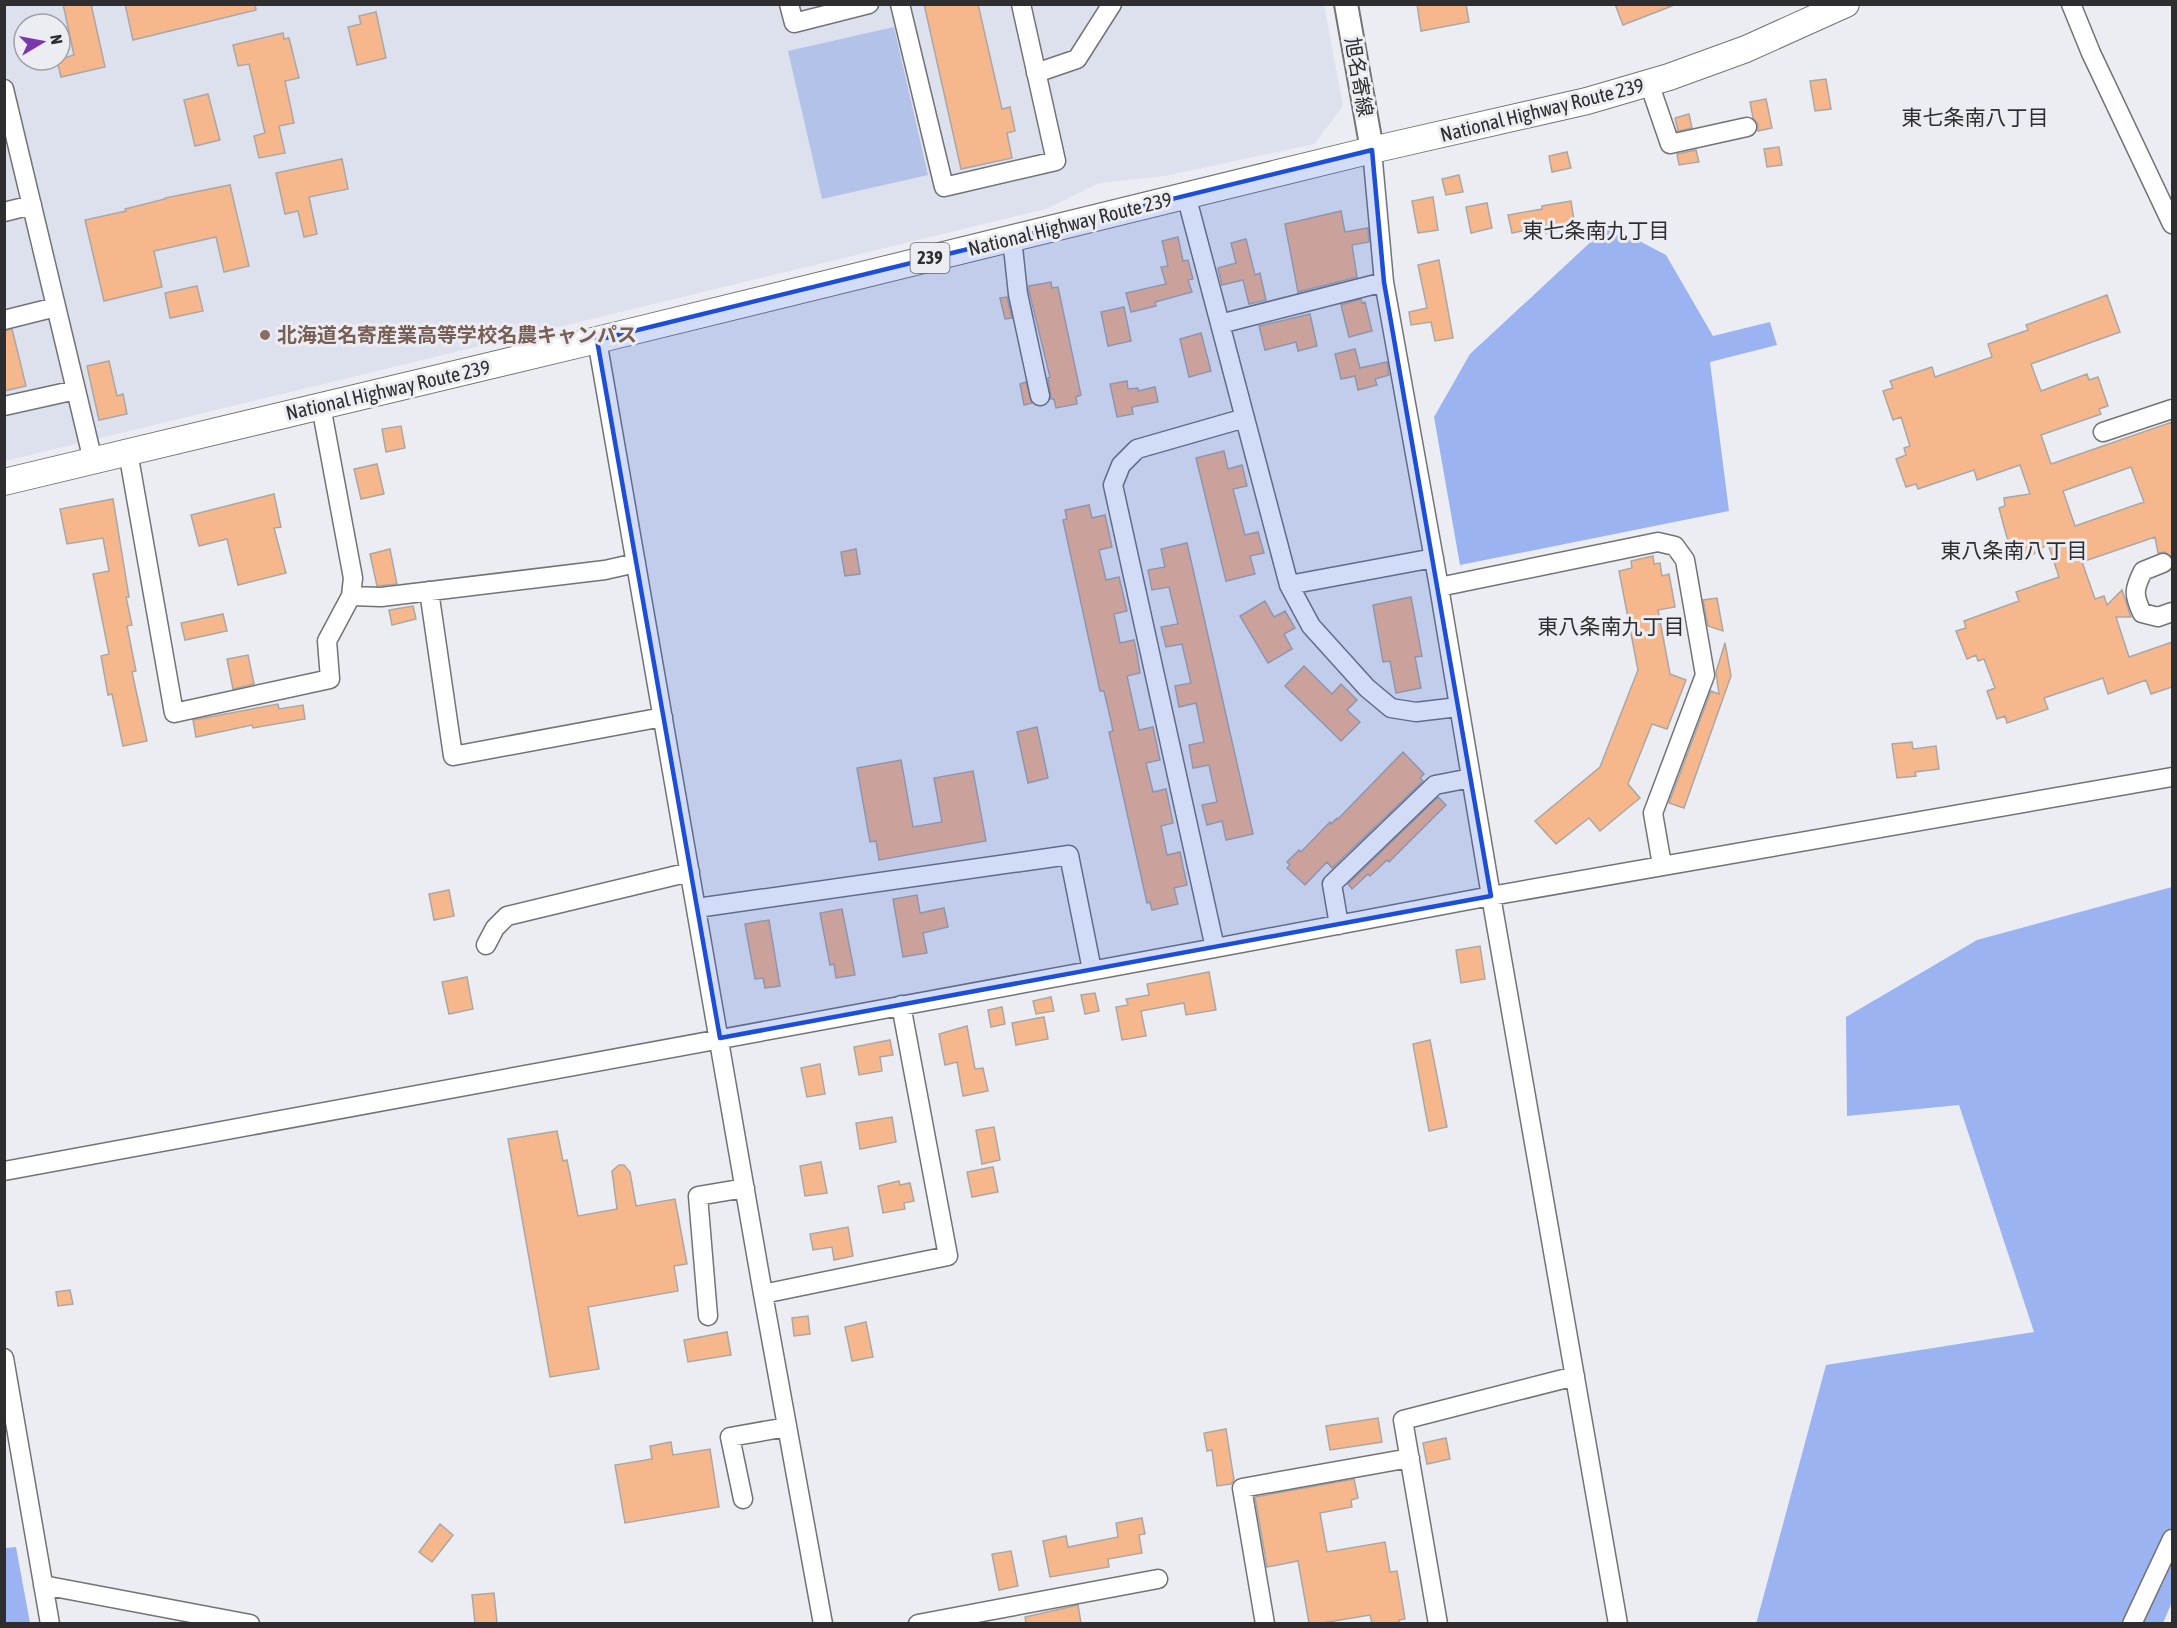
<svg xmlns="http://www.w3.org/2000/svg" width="2177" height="1628" viewBox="0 0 2177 1628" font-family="'Asap Condensed','Noto Sans JP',sans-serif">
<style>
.built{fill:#dde1ed;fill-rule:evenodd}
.green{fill:#b3c2e8}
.forest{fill:#9cb3f1}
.building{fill:#f6b78c;stroke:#aba7a5;stroke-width:1.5;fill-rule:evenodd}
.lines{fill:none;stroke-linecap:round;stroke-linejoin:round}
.minor-casing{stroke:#717376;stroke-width:21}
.major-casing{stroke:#717376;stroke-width:26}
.highway-casing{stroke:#717376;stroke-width:28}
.minor{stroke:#fff;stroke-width:18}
.major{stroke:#fff;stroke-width:22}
.highway{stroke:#fff;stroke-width:26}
.marked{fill:#1d4ed8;fill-opacity:0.2;stroke:#1d4ed8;stroke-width:4.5;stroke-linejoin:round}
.education-dot{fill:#8d6e63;stroke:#ecedf2;stroke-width:2}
.labels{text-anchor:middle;stroke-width:6;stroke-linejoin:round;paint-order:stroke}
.shield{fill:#ecedf2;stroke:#67676a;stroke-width:1.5}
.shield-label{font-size:18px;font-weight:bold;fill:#2e2e30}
.street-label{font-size:20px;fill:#2e2e30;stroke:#ecedf2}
.education-label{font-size:20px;font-weight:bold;fill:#785e54;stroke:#ecedf2;text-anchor:start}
.neighbourhood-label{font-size:21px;fill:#2e2e30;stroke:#ecedf2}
</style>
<rect width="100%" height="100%" fill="#ecedf2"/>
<!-- built -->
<path class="built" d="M4,5H1324L1343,106L1314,144L1165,176L1099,183L1046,209L5,461ZM24,24H60V60H24Z"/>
<!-- green -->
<path class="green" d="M894,27L928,175L822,199L788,51Z"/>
<!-- forest -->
<path class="forest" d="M1609,225L1666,255L1713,336L1770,322L1777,345L1710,362L1729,511L1460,565L1434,417L1470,354Z
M2172,887V1602L2163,1623L1756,1624L1826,1365L2034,1332L1959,1105L1847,1116L1846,1017L1977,940Z
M16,1547L30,1623H5V1548Z"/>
<!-- building -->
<path class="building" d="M63,4H91L105,67L61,77L57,60L74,55Z
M125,4H255L256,10L133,40Z
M924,4H978L1002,109L1010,107L1015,131L1007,133L1012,158L961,169Z
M1417,4H1466L1469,22L1421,31Z
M1615,4H1672V6L1623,25Z
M376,12L386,58L357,65L348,27L361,24L359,16Z
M283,33L284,39L289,38L299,78L285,81L294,123L279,126L285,153L259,158L254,136L265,133L249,64L238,66L233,45Z
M1826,79L1831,109L1815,111L1810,81Z
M208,94L220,140L195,146L184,100Z
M1766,99L1772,128L1758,131V124L1753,118L1750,102Z
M1689,114L1692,128L1678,131L1675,118Z
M1779,147L1782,165L1767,167L1764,149Z
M1696,150L1699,162L1679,165L1677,154Z
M1567,152L1571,168L1552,172L1549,156Z
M342,159L348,189L309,197L317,234L304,237L298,211L285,214L276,173Z
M1459,175L1463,192L1446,195L1442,179Z
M230,185L249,266L224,272L216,237L154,251L162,287L104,301L85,220L126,211L125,209L165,199V198Z
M1433,197L1438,230L1418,233L1412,201Z
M1571,201L1575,227L1546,233L1545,226L1512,233L1508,215L1542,209V206Z
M1487,203L1492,228L1471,233L1466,207Z
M1341,211L1345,232L1368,228L1369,242L1352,245L1357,277L1298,292L1285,224Z
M1178,237L1183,261L1188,260L1193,279L1188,280L1192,292L1155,302L1156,306L1131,312L1126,293L1166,284L1161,267L1168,266L1162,241Z
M1246,239L1255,275L1260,273L1266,300L1249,304L1243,280L1222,285L1218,268L1236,263L1231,243Z
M1439,260L1453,338L1435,341L1431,322L1411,325L1409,312L1427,308L1418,265Z
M1051,282L1052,288L1058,287L1081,395L1076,397L1077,404L1056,408L1054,399H1051L1048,378L1050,377L1029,291V286Z
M197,286L203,311L170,318L165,293Z
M2107,295L2120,332L2031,364L2041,391L2087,374L2089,380L2098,377L2108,406L2099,409L2101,414L2041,435L2051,464L2172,422V557L2165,552L2158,553L2155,537L2082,562L2095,599L2104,596L2107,605L2122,590L2131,617H2116L2129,657L2172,642V687L2151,694L2146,680L2108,694L2103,678L2044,698L2048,709L2007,723L2005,716L1997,719L1987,691L1995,688L1984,659L1978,661L1976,655L1967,659L1956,631L1966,628L1964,621L2019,601L2016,592L2059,577L2048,544L2022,562L2010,546L2006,534L1999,508L2005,506L2004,498L2030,494L2020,465L1977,480L1974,470L1918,489L1916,484L1906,487L1896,459L1906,455L1904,448L1910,446L1901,417L1893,420L1883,391L1893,388L1890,381L1932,367L1935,377L1992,357L1988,344L2028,330L2026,325ZM2131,467L2144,502L2075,526L2063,491Z
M1007,297L1012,318L1005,319L1000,298Z
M1361,299L1362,303L1365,302L1372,331L1349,337L1341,305Z
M1124,307L1131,341L1108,346L1101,312Z
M1310,314L1317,346L1298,351L1296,342L1265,350L1259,326Z
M12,329L26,386L4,391V331Z
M1201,333L1211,371L1189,377L1180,339Z
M1355,349L1360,368L1387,362L1389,375L1375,379L1377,385L1358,390L1355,376L1341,379L1335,354Z
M109,361L117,396L123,394L127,414L99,420L87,366Z
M1127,381L1128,389L1138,388V391L1155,387L1158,402L1132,407L1133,414L1117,417L1110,384Z
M1026,382L1032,403L1024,405L1020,384Z
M401,426L405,448L386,452L382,429Z
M1224,451L1228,469L1242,465L1247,486L1233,489L1245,535L1258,532L1264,553L1250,556L1255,574L1226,581L1196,458Z
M377,464L384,494L361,499L354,469Z
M274,494L281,527L274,528L286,573L238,585L227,539L199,546L191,515Z
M113,499L129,597H126L132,625L127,626L136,671L132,672L147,741L123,746L112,694L108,695L101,656L109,654L93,574L109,571L103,538L67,544L60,509Z
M1089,505L1092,518L1105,515L1112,547L1099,550L1106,580L1119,577L1127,611L1114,614L1120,643L1134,640L1137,654L1140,673L1127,676L1139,730L1153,727L1160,760L1146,763L1153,792L1166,789L1173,823L1161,826L1167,855L1180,852L1187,885L1174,888L1178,904L1152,910L1150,902L1147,903L1109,732L1113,731L1111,721L1104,691H1100L1063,520L1067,519L1065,510Z
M1187,543L1253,834L1226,840L1222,821L1207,825L1202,805L1217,802L1209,765L1193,768L1189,745L1204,742L1196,703L1179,707L1175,686L1191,683L1182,644L1166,647L1161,627L1178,624L1169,587L1152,590L1148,570L1165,567L1161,549Z
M390,549L397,584L377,586L370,554Z
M856,549L860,574L845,576L841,552Z
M1653,556L1654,564L1660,563L1662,576L1669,574L1675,607L1658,610L1670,674L1686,680L1667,729L1652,724L1628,784L1640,798L1600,831L1589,818L1556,844L1535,821L1600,767L1638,670L1619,571L1632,568L1631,561Z
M1411,597L1422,656L1415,657L1421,688L1396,693L1390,661L1383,662L1373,605Z
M1717,598L1723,631L1708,626L1703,600Z
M1265,601L1274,617L1285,611L1295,628L1284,634L1292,649L1268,663L1240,616Z
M413,606L416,619L392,625L389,610Z
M223,614L227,631L185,640L181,623Z
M1725,643L1731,676L1684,808L1669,803L1711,691L1719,694L1716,672Z
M248,655L254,684L233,689L227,659Z
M1304,666L1332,694L1341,684L1357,700L1347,710L1360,722L1341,741L1285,686Z
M278,704L279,709L303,705L305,719L253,728L252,725L196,737L193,720Z
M1037,727L1048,778L1028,783L1017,732Z
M1912,742L1913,749L1936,746L1939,769L1915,772L1916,776L1897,778L1892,744Z
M1403,752L1424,774L1420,778L1423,781L1332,868L1327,862L1305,885L1287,868L1290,865L1287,862L1299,850L1301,852L1330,822L1331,824L1337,818L1338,819Z
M901,760L913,827L942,822L934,778L973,771L986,841L879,860L876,841L870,842L857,768Z
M1438,797L1446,805L1389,862L1387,860L1370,876L1368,874L1352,889L1348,884Z
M449,890L454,916L434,920L429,894Z
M917,895L920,913L944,908L948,927L923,933L927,953L903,957L893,899Z
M842,909L855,975L836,978L834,964L830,965L820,913Z
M769,920L780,986L765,988L763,978L755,979L745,924Z
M1480,946L1485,979L1461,983L1456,950Z
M1209,972L1216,1010L1186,1015L1184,1003L1141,1011L1146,1036L1122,1040L1116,1007L1128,1005L1126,999L1149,995L1147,984Z
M467,977L473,1009L449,1014L442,982Z
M1095,993L1099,1011L1085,1014L1081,995Z
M1051,997L1054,1011L1036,1014L1033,1001Z
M1002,1007L1005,1024L991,1027L988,1010Z
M1044,1017L1048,1039L1016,1045L1012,1023Z
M967,1026L975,1069L983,1068L988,1091L963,1096L957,1062L945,1065L939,1034Z
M890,1040L893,1055L880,1057L882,1071L859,1075L854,1047Z
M1430,1040L1447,1127L1429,1131L1413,1044Z
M820,1064L825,1094L807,1097L801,1068Z
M892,1117L896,1142L860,1149L856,1123Z
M994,1127L1000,1160L982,1164L976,1130Z
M557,1131L563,1161L567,1160L578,1216L617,1209L612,1171L619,1165H624L630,1172L636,1206L675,1199L687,1264L674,1266L678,1291L588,1307L599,1369L550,1377L508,1139Z
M821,1162L827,1193L805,1196L800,1166Z
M993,1167L998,1192L972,1197L967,1172Z
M899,1181L900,1185L910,1183L914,1201L904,1203L905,1209L883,1213L878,1186Z
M848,1227L853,1256L834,1260L832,1247L813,1250L810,1234Z
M70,1290L73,1304L58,1306L56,1292Z
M808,1316L810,1334L794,1336L792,1318Z
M866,1322L873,1357L852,1361L845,1327Z
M727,1332L731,1355L688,1362L684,1340Z
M1378,1418L1382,1442L1330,1450L1326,1426Z
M1226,1429L1234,1480L1231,1484L1217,1486L1212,1450L1207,1451L1204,1433Z
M1446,1438L1450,1459L1427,1464L1423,1443Z
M671,1442L673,1455L710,1449L719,1507L625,1523L615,1465L652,1459L650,1446Z
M1354,1479L1358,1498L1351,1500L1352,1507L1320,1513L1327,1552L1385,1542L1390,1572L1397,1571L1405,1619L1399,1620V1623H1372L1370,1615L1322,1623H1309L1298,1561L1267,1567L1255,1497Z
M1142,1518L1145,1534L1139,1535L1142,1553L1108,1559L1109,1567L1050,1577L1043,1541L1066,1536L1068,1547L1118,1537L1116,1523Z
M440,1524L453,1535L432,1562L419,1552Z
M1011,1551L1018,1586L999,1590L992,1554Z
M494,1593L497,1623H475L472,1595Z
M1078,1605L1081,1623H1026L1025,1617Z"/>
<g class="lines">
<defs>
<path id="minor" d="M789,4L794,23L869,4
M900,4L944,187L1056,161L1021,4
M2071,4L2091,53L2172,224
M1036,73L1077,59L1112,4
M1649,83L1670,144L1747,127
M4,89L93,461
M1372,150L1384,282L1439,587L1491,896L1618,1624
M1186,195L1289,585L1311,626L1367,688L1391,708L1416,712L1458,707
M4,212L32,205
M1012,238L1018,294L1040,396
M4,320L56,307
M1220,324L1384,282
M597,340L763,1294L823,1624
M4,406L76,390
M2103,432L2172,409
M128,452L174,713L330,679L327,641L351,596L353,578L321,406
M2163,563L2143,571C2134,589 2133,594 2142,613L2158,617L2172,612
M1289,585L1434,558
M1439,587L1658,542L1675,546L1685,560L1705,675L1653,813L1662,865
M429,591L453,756L663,717
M351,596L381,597L605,570L636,563
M697,908L1069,855L1092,970
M1339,925L1332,884L1435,785L1471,778
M486,945L495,928L507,916L690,872
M1215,948L1113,485L1121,465L1137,449L1245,418
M4,1171L1215,948L1491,896L2172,777
M763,1294L948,1256L901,1005
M708,1316L698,1196L745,1188
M4,1358L50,1624
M743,1499L730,1437L787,1427
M43,1585L250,1624
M918,1624L1158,1579
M1265,1624L1242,1488L1410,1458
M1438,1624L1403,1420L1575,1376
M2132,1624L2172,1539"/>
<path id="major" d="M1346,4L1372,150"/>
<path id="highway" d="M4,482L597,340L1372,150L1587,101L1669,77L1746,49L1846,4"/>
</defs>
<!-- minor casing -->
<use href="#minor" class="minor-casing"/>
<!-- major casing -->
<use href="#major" class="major-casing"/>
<!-- highway casing -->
<use href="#highway" class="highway-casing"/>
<!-- minor -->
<use href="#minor" class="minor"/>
<!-- major -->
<use href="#major" class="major"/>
<!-- highway -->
<use href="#highway" class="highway"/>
</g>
<!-- marked area -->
<path class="marked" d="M1372,150L1384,282L1491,896L720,1038L597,340Z"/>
<!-- markers -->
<circle class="education-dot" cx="265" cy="335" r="6"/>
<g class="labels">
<!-- shield labels -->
<rect class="shield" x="910.5" y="243" width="39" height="30" rx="4.5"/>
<g class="shield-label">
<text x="930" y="264">239</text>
</g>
<!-- street labels -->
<g class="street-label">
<text transform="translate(1359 77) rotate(80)" y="7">旭名寄線</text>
<text transform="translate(1542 110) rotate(-14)" y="7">National Highway Route 239</text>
<text transform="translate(1070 224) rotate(-14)" y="7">National Highway Route 239</text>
<text transform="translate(388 390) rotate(-13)" y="7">National Highway Route 239</text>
</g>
<!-- education labels -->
<g class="education-label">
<text x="277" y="342">北海道名寄産業高等学校名農キャンパス</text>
</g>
<!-- neighbourhood labels -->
<g class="neighbourhood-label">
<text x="1975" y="125">東七条南八丁目</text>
<text x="1596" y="238">東七条南九丁目</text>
<text x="2014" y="558">東八条南八丁目</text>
<text x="1611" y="634">東八条南九丁目</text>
</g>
</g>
<!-- border -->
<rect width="2177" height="1628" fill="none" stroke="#2e2e30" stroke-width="12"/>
<!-- north arrow -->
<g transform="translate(42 42) rotate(80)"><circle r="28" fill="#ecedf2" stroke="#a0a1a4" stroke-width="1.5"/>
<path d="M0-4.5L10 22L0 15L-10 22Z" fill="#7b37ab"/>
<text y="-9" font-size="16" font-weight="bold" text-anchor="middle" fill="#2e2e30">N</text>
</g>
</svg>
